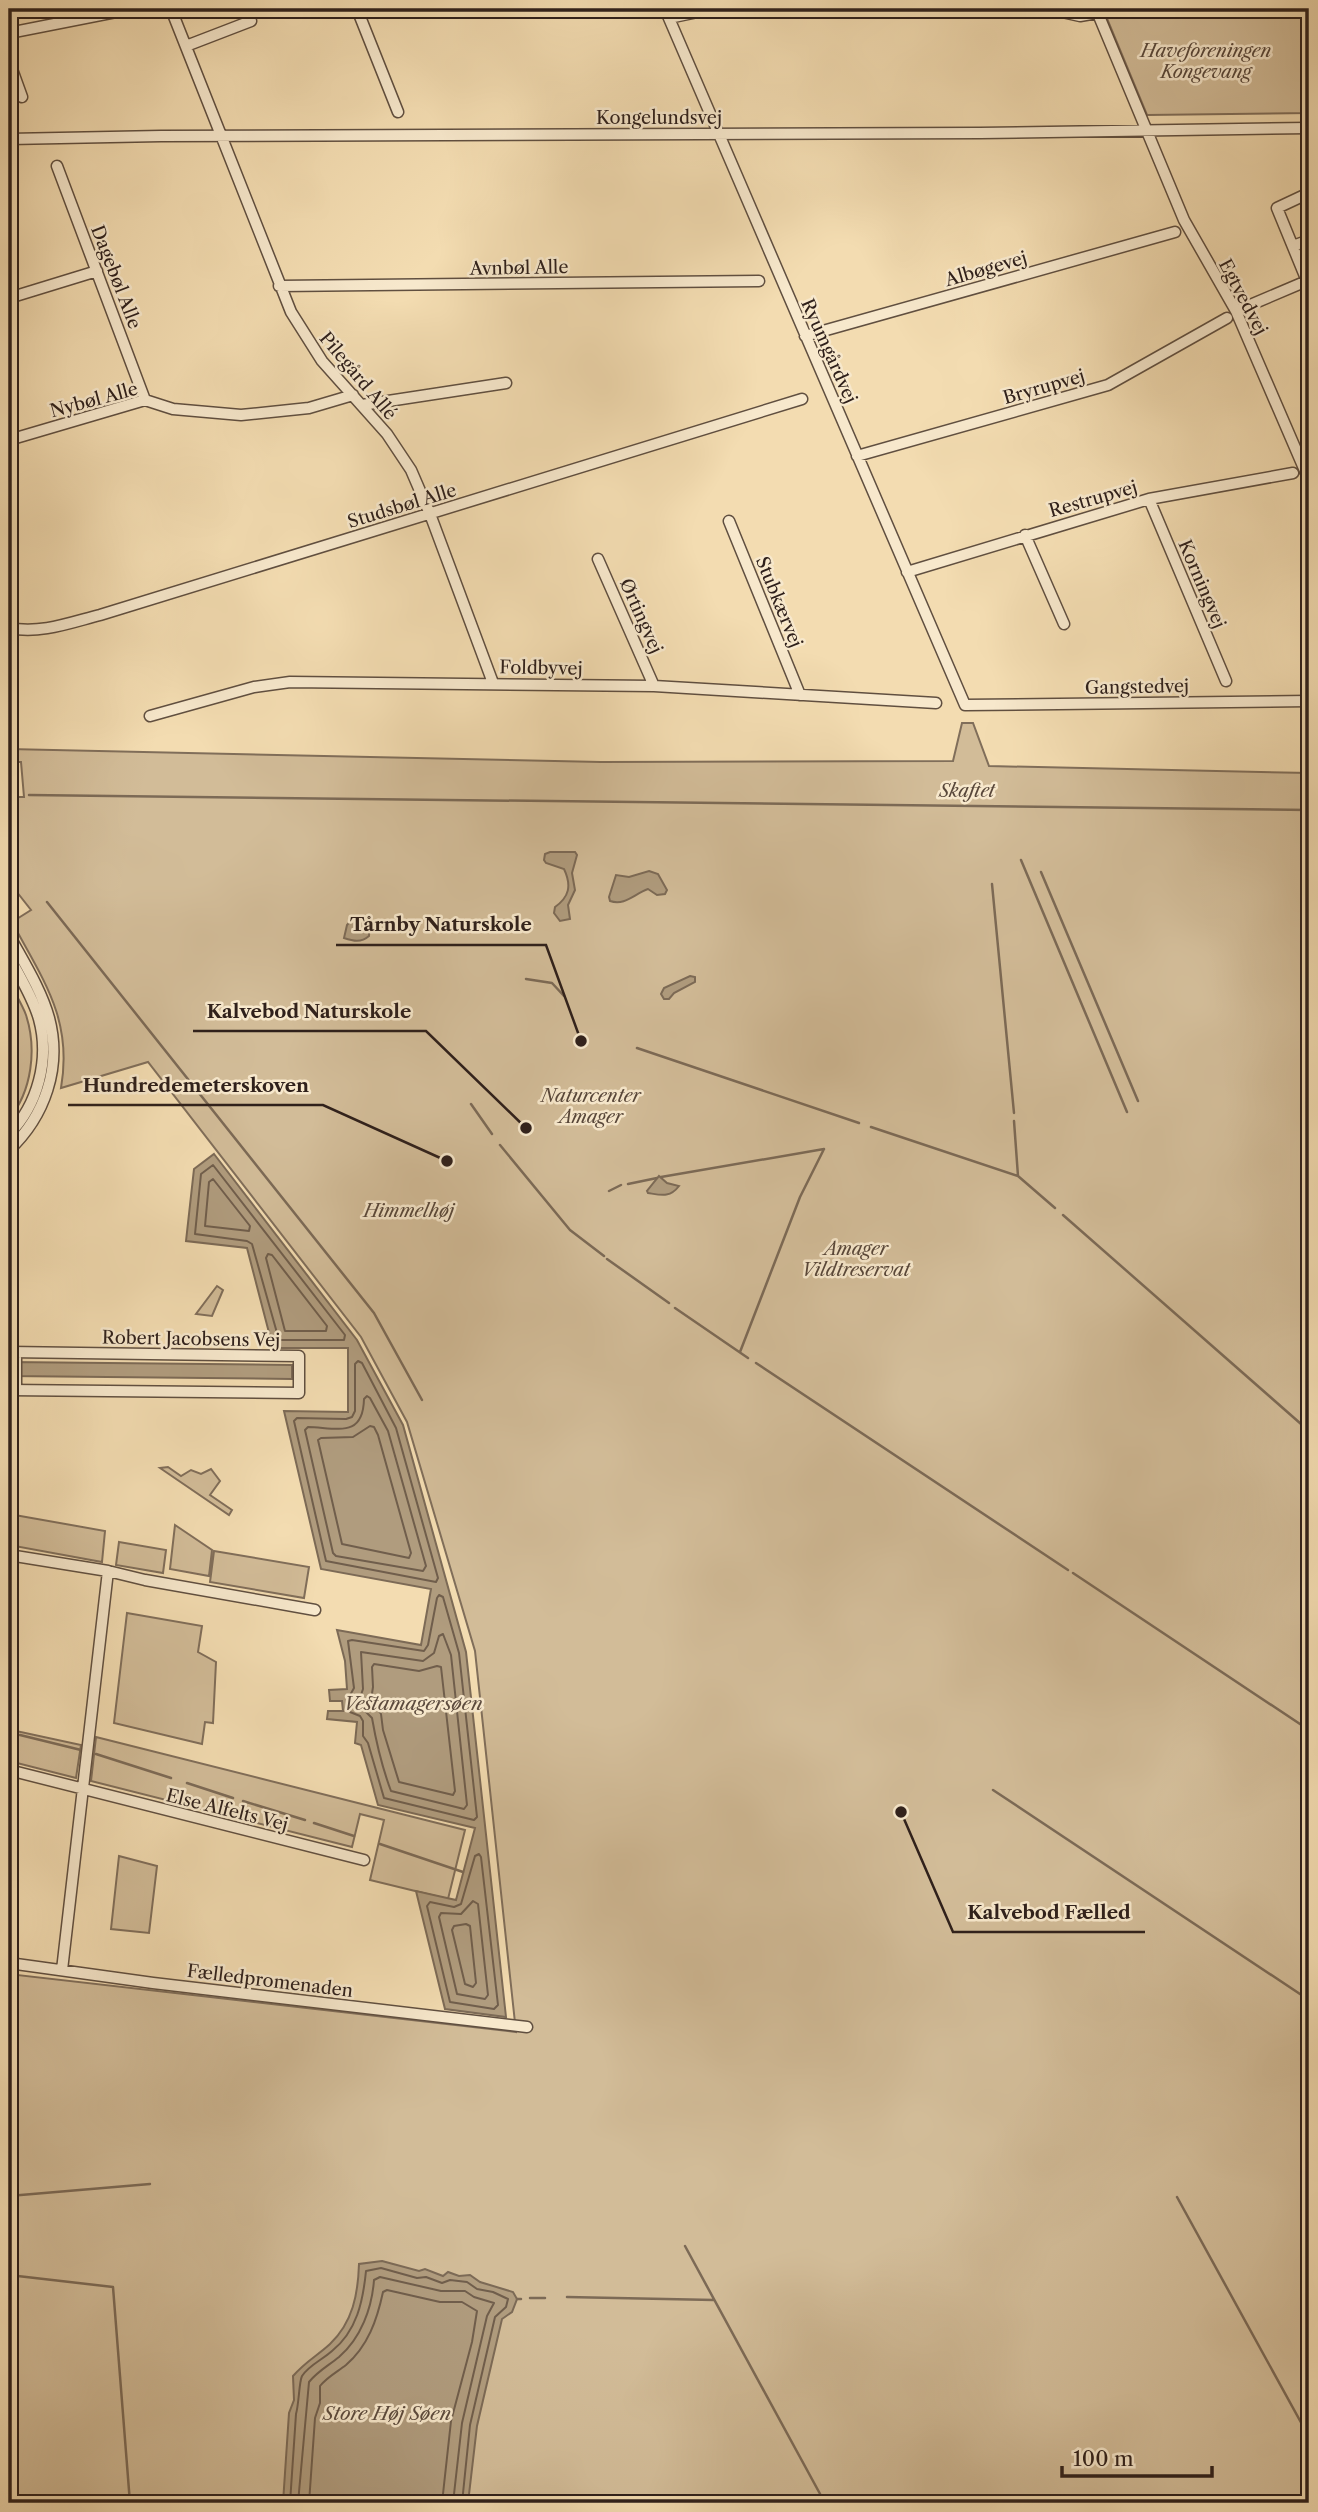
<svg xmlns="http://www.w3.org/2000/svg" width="1318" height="2512" viewBox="0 0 1318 2512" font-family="'Libre Caslon Text',serif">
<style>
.green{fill:#d2bc98;stroke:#806e5a;stroke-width:2}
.water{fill:#b09c7e;stroke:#7c6a56;stroke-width:2}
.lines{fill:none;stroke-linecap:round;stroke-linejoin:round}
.shore{stroke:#705e4c;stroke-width:2}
.stream{stroke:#7c6a56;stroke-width:2.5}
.minor-casing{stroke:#604f40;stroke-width:13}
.minor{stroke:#f7e8cc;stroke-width:10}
.labels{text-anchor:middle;stroke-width:5;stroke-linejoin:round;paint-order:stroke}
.park-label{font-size:18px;font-style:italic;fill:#58473a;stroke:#f7e8cc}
.street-label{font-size:18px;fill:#2f201b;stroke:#f7e8cc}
.water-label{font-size:19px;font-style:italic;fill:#5c4b3e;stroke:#f7e8cc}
.leader{fill:none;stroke:#2f201b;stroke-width:2.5}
.callout-dot{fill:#2f201b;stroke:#f7e8cc;stroke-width:2.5}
.callout-label{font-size:19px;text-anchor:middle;font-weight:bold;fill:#2f201b;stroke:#f7e8cc;stroke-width:5;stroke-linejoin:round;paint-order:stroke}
</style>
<rect width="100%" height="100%" fill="#f3dcb1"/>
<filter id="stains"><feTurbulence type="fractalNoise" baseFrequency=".00286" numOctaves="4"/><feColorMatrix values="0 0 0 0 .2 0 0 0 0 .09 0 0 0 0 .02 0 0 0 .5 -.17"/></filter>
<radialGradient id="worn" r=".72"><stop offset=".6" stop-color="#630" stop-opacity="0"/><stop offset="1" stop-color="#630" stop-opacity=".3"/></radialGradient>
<!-- green -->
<path class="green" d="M1103,9H1309V113L1147,115Z
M962,723H973L989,766L1309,773V2503H9V1974L516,2032L475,1651L407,1422L361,1337L148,1062L61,1088C73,1019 43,980 12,922L31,910L9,882V797H24L21,762H9V749L601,762L953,761Z
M9,981C14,992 22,1004 26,1015C37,1049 32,1091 9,1119Z
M217,1286L223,1290L212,1316L196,1314Z
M168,1467L181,1476L191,1470L201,1474L211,1469L220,1481L210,1495L232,1510L229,1515L160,1468Z
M9,1514L105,1531L102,1562L9,1545Z
M175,1525L212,1550L209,1576L170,1569Z
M119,1542L166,1550L163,1573L116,1565Z
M214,1551L309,1567L304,1598L210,1582Z
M127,1613L202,1626L198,1652L216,1662L213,1723L205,1722L202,1744L114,1723Z
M9,1713L18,1715L16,1731L81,1745L76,1778L9,1761Z
M96,1737L465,1830L448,1899L370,1880L384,1820L360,1814L352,1847L91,1781Z
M119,1856L157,1866L149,1933L111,1929Z"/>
<!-- water -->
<path class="water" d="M550,852H575L577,855L572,873L575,890L568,905L570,919L560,921L554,913L555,907C569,897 572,886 564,869L546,863L544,860L545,854Z
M649,871L658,874L667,890L665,894L657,895L648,889C634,894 625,906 610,901L609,897L616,875L629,877Z
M355,916C366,919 370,924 369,936C361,943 353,941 344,938L347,925Z
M690,976L695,977V982L674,993L669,999H664L661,994L664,988Z
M214,1154L357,1340L403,1425L466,1652L506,2017L445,2009L416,1891L456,1900L475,1828L378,1805L361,1745L355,1743L357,1722L327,1719L328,1711H343L342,1701H330L329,1690L347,1689L345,1661L337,1630L421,1645L431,1589L321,1569L284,1411L348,1412V1348H273L247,1248L186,1241L194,1169Z
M659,1176L667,1183L679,1186C670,1198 661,1195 648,1193L647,1191Z
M9,1362L292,1365V1379L9,1376Z
M382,2261L419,2271L425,2269L443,2276L448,2272L459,2276L470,2275L480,2282L513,2292L517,2299L512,2312L502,2319L477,2426L468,2503H283L289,2413L294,2400L293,2376C306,2361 317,2356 330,2344C353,2322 358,2294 359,2264Z"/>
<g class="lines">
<!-- shore -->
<path class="shore" d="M213,1165L345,1335L344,1340H279L252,1244L247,1241L195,1234L201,1174Z
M213,1179L250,1226L249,1231L205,1226L209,1182Z
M268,1254L272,1255L327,1326L326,1331H285L266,1258Z
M358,1361L362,1363L396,1428L438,1578L436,1582L326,1561L294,1421L297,1418L346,1419L352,1417L355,1411V1364Z
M367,1396L370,1398L388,1431L426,1566L423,1571L336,1556L333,1553L305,1430L308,1427C338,1428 363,1438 364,1399Z
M370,1426L374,1427L378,1435L411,1553L409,1558L342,1544L318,1440L321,1438L353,1437Z
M439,1595L443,1597L459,1653L477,1817L474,1820L384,1798L368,1743L363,1736V1721L360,1716L350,1712L349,1697L354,1688L348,1641L352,1640L424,1651L428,1645L437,1598Z
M443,1634L451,1655L467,1805L464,1809L391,1791C382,1767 376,1741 372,1718L358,1704L363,1689L361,1652L423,1661L434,1653L439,1636Z
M374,1664L419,1671L437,1666L441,1667L455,1791L453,1795L399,1782L383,1730L381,1714L371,1700L373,1687L372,1667Z
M479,1854L481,1857L498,2005L494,2009L450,2002L427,1906L430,1902L454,1907L461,1904L475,1856Z
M473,1901L478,1904L488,1995L485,1999L457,1994L439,1917L441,1913L461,1914Z
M466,1924L470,1926L476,1983L473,1987L465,1984L452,1930L454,1926Z
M290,2503L296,2414C299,2404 299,2382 302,2376C309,2365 322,2360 332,2351C357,2331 363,2301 366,2271L381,2268L417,2278L426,2277L442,2283L450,2280L467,2282L477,2289L493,2292L508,2299L506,2307L495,2317L470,2425L462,2503
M298,2503L309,2382C318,2371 328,2366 339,2357C361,2338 372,2308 374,2280L380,2277L441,2291H465L474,2297L494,2303L487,2316L462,2423L453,2503
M309,2503L315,2418L320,2403V2386C327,2377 337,2372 346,2365C368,2346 377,2320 383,2292L387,2290L440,2302H462L477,2311L472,2342L451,2421L442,2503"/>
<!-- stream -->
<path class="stream" d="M29,795L1309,810
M1021,860L1127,1112
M1041,872L1138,1101
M992,884L1014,1113
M47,902L374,1313L422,1400
M526,979L552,983L564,996
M637,1048L859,1123
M471,1104L492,1134
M1014,1121L1018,1176
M871,1127L1018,1176L1055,1208
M500,1145L570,1230L604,1256
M661,1177L824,1149
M628,1184L657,1178
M609,1191L621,1185
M1063,1215L1309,1431
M607,1259L669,1303
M675,1308L748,1358
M740,1352L800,1197L824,1149
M756,1363L1068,1570
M1073,1573L1309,1730
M20,1735L81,1750
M96,1754L171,1778
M187,1783L233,1798
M993,1790L1309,2000
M243,1801L305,1820
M314,1823L354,1836
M380,1844L463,1872
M9,2196L150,2184
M1177,2197L1309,2437
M685,2246L825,2503
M9,2275L113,2287L130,2503
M567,2297L714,2300
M530,2298H545
M517,2299H521"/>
<defs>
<path id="minor" d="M171,9L291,312L322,361L387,434L411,470L430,514L493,683
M357,9L398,112
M665,9L965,705L1309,701
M1049,9L1080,16L1097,13
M1096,9L1184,220L1236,311L1309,480
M669,18L712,9
M9,33L131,9
M186,46L251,21
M9,61L22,97
M9,139L161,136L980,133L1309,128
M57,166L145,400
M1293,246L1309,240
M1307,281L1277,208L1309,193
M279,286L759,281
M9,298L97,271
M1236,311L1309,280
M805,336L1175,232
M362,405L506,383
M9,440L145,400L173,409L241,415L309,408L353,395
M857,456L1108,385L1227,318
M1149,499L1226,681
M729,521L800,695
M1025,535L1064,624
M598,559L654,686
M907,572L1149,499L1293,473
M9,628C41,634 69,623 100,615L802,399
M150,716L254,687L290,682L654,686L936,703
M9,935C23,961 41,989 49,1018C62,1067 45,1116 9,1150
M9,956C19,976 33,997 39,1019C50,1059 38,1105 9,1134
M9,1352L299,1356V1393L9,1390
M16,1352V1390
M9,1555L108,1571L145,1580L315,1610
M9,1770L364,1860
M9,1963L153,1983L527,2027
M62,1970L108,1571"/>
</defs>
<!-- minor casing -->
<use href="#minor" class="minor-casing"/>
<!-- minor -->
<use href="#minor" class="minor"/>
</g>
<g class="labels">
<!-- park labels -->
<g class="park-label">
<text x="1206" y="57">Haveforeningen<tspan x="1206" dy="21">Kongevang</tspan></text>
<text x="967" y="797">Skaftet</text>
<text x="591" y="1102">Naturcenter<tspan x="591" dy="21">Amager</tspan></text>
<text x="409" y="1217">Himmelhøj</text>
<text x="856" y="1255">Amager<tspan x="856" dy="21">Vildtreservat</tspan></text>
</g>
<!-- street labels -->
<g class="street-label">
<text x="659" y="124">Kongelundsvej</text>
<text transform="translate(519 268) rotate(-1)" y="6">Avnbøl Alle</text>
<text transform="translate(986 269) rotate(-16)" y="6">Albøgevej</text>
<text transform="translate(116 277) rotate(69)" y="6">Dagebøl Alle</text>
<text transform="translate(1243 297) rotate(62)" y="6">Egtvedvej</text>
<text transform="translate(829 351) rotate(66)" y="6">Ryumgårdvej</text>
<text transform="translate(358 376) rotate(50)" y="6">Pilegård Allé</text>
<text transform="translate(1044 387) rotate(-16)" y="6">Bryrupvej</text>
<text transform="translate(94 400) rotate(-15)" y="6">Nybøl Alle</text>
<text transform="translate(1093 499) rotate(-16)" y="6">Restrupvej</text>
<text transform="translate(402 506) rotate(-17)" y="6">Studsbøl Alle</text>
<text transform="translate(1202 584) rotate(67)" y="6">Korningvej</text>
<text transform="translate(779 602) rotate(68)" y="6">Stubkærvej</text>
<text transform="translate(641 616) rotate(66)" y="6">Ørtingvej</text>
<text transform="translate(541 668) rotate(1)" y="6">Foldbyvej</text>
<text transform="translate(1137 687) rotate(-1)" y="6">Gangstedvej</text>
<text transform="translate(191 1339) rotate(1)" y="6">Robert Jacobsens Vej</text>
<text transform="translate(227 1810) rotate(14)" y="6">Else Alfelts Vej</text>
<text transform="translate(270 1981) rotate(7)" y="6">Fælledpromenaden</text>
</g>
<!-- water labels -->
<g class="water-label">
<text x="413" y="1710">Vestamagersøen</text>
<text x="387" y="2420">Store Høj Søen</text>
</g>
</g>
<!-- callouts -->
<path class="leader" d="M581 1041L546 945H336M526 1128L426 1031H193M447 1161L323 1105H68M901 1812L953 1932H1145"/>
<g class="callout-dot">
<circle cx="581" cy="1041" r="7"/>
<circle cx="526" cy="1128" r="7"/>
<circle cx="447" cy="1161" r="7"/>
<circle cx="901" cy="1812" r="7"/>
</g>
<g class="callout-label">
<text x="441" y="931">Tårnby Naturskole</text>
<text x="309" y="1018">Kalvebod Naturskole</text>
<text x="196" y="1092">Hundredemeterskoven</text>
<text x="1049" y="1919">Kalvebod Fælled</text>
</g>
<!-- margin -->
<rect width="1318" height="2512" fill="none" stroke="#f3dcb1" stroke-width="35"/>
<rect x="10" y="10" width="1297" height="2491" fill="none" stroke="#2f201b" stroke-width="3.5"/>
<rect x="18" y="18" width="1283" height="2477" fill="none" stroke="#2f201b" stroke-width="2"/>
<!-- scale -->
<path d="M1062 2466v10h150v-10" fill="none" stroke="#2f201b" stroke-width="3.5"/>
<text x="1073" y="2466" font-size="21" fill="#2f201b" stroke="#f7e8cc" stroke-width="5" paint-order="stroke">100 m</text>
<rect width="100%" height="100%" filter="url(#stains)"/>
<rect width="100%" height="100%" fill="url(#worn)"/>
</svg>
